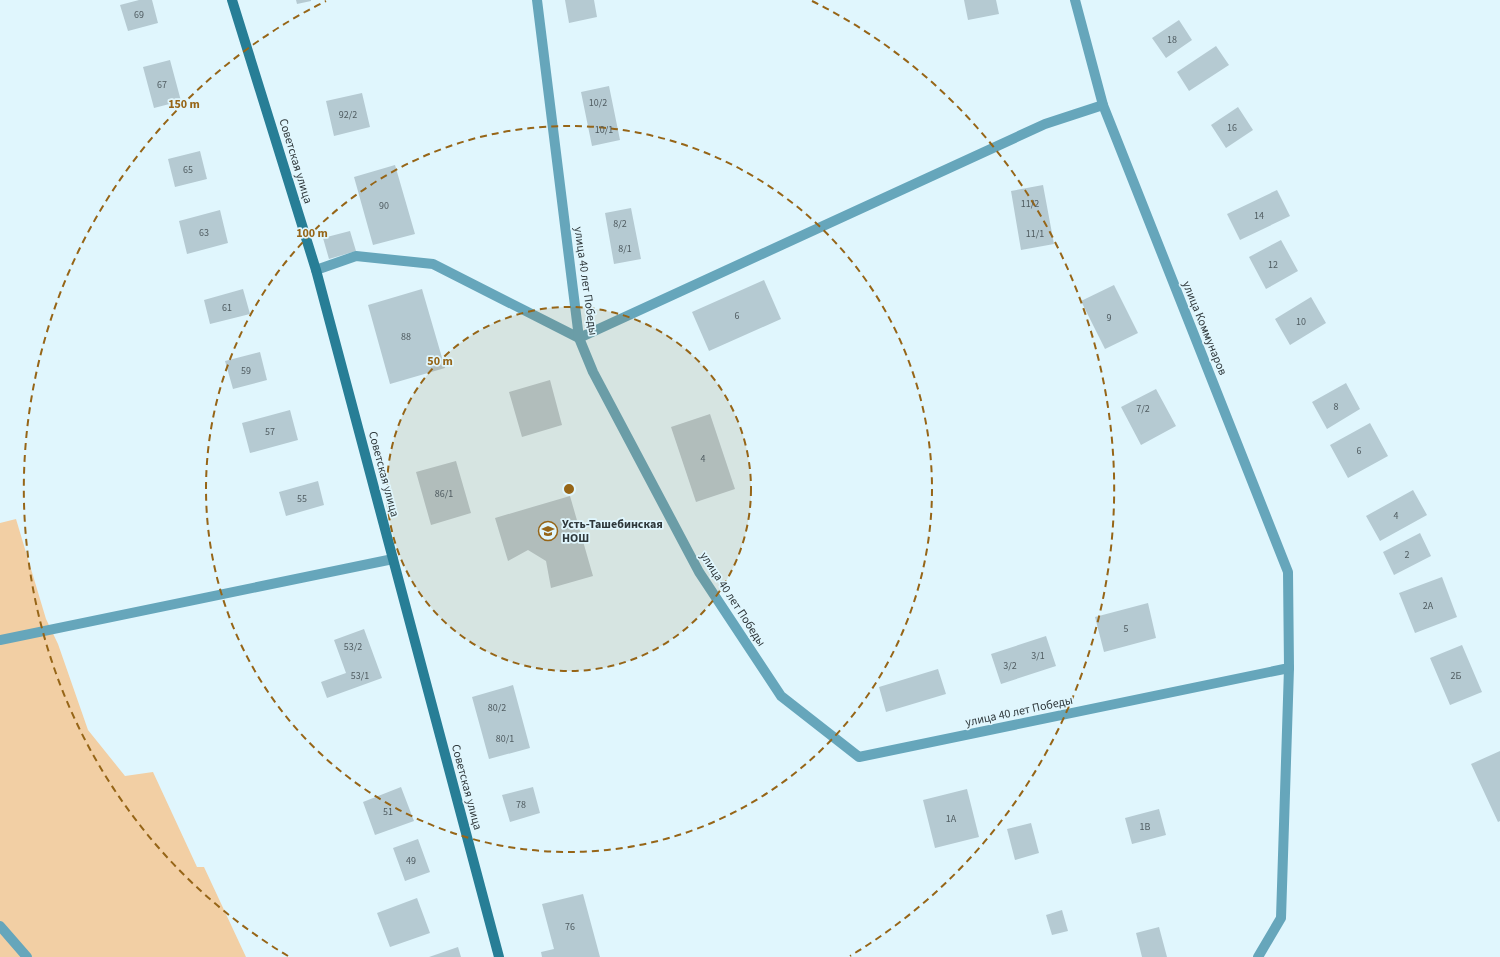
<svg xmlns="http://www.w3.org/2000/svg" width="1500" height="957" viewBox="0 0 1500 957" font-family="'Source Sans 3',sans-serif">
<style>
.green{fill:#f2cfa4}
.building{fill:#b5cad2}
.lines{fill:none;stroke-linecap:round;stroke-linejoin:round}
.lane{stroke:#66a6bb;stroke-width:10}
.street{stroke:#66a6bb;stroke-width:10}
.secondary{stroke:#277e96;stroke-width:10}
.ring{fill:none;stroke:#966517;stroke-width:2;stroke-dasharray:7 5}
.labels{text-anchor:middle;stroke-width:3.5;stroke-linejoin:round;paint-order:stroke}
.number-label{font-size:10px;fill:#505c61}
.street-label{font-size:12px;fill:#2f383b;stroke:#e0f6fd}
.poi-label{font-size:12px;font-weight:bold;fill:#2f383b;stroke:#e0f6fd;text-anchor:start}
.centre{fill:#966517;stroke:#e0f6fd;stroke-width:2}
.ring-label{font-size:12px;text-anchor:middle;font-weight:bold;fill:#966517;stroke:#e0f6fd;stroke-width:3.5;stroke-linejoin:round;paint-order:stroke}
</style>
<rect width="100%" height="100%" fill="#e0f6fd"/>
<!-- green -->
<path class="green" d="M16,519L46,619L58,644L88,730L125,776L153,772L197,867H204L246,957H0V523Z"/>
<!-- building -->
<path class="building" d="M139,0H152L158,23L128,31L120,5Z
M296,0H311V1L297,4Z
M565,0H594L597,17L569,23Z
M964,0H996L999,14L968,20Z
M1179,20L1192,40L1166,58L1152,38Z
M1216,46L1229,65L1189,91L1177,72Z
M170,60L181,101L154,108L143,67Z
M609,86L620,140L592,146L581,92Z
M362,93L370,127L334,136L326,101Z
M1238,107L1253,130L1226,148L1211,125Z
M200,151L207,179L175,187L168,159Z
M395,165L415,234L373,245L354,177Z
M1043,185L1054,244L1021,250L1011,191Z
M1277,190L1290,216L1240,240L1227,214Z
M631,208L641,259L614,264L605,213Z
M220,210L228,243L187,254L179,221Z
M350,231L356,251L329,259L323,238Z
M1281,240L1298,271L1266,289L1249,257Z
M764,280L781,319L709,351L692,312Z
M1114,285L1138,333L1105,349L1081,301Z
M243,289L250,314L210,324L204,300Z
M422,289L445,368L390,384L368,305Z
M1311,297L1326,323L1290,345L1275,319Z
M260,352L267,380L233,389L225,361Z
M550,380L562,425L522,437L509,392Z
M1346,383L1360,409L1327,429L1312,402Z
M1156,389L1176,426L1141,445L1121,407Z
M290,410L298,440L250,453L242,423Z
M710,414L735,489L696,502L671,427Z
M1370,423L1388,456L1348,478L1330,445Z
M456,461L471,513L431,525L416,472Z
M318,481L324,505L286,516L279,492Z
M1413,490L1427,515L1380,541L1366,516Z
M570,496L593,576L551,588L546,561L528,550L508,561L495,518Z
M1420,533L1431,556L1394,575L1383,552Z
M1442,577L1457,617L1415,633L1399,593Z
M1148,603L1156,638L1104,652L1095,617Z
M364,629L382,678L327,698L321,682L346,673L334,640Z
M1046,636L1056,666L1001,684L991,654Z
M1462,645L1482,692L1450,705L1430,658Z
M938,669L946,694L886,712L879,687Z
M513,685L530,748L489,759L472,697Z
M1500,751V821L1498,822L1471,764Z
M401,787L414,821L375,835L363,802Z
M533,787L540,813L510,822L502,795Z
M967,789L979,837L935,848L923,800Z
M1159,809L1166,835L1132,844L1125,818Z
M1031,823L1039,853L1015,860L1007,829Z
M418,839L430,872L405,881L393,848Z
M583,894L600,957H542L541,952L554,949L542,904Z
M417,898L430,933L390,947L377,913Z
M1062,910L1068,931L1052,935L1046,915Z
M1159,927L1167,957H1142L1136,933Z
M458,947L461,957H429Z"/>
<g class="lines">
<!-- lane -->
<path class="lane" d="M316,270L356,256L433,264L579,338L1045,124L1103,105
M0,640L393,559
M0,926L27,957
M1258,957L1281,918L1289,668"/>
<!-- street -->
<path class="street" d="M537,0L579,338L593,372L699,572L781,696L859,757L1289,668L1288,572L1103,105L1075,0"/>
<!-- secondary -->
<path class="secondary" d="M232,0L316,270L499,957"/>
</g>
<!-- distance rings -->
<circle cx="569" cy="489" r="182" fill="#966517" fill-opacity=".12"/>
<g class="ring">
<circle cx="569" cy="489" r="182"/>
<circle cx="569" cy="489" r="363"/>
<path d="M288 956A545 545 0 0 1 326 1M812 1A545 545 0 0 1 850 956"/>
</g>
<!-- icons -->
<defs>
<symbol id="school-ring" viewBox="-11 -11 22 22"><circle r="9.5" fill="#e0f6fd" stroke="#966517" stroke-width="1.5"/><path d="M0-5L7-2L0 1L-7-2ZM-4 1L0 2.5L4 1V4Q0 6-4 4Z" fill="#966517"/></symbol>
</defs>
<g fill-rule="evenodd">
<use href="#school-ring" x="537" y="520" width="22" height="22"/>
</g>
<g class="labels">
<!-- number labels -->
<g class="number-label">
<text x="139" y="18">69</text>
<text x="1172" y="43">18</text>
<text x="162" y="88">67</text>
<text x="598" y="106">10/2</text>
<text x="348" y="118">92/2</text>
<text x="1232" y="131">16</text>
<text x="604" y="133">10/1</text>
<text x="188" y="173">65</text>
<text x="1030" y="207">11/2</text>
<text x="384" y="209">90</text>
<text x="1259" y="219">14</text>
<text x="620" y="227">8/2</text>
<text x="204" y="236">63</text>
<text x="1035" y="237">11/1</text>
<text x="625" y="252">8/1</text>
<text x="1273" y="268">12</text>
<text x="227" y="311">61</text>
<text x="737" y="319">6</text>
<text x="1109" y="321">9</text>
<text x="1301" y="325">10</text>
<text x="406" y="340">88</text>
<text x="246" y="374">59</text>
<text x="1336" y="410">8</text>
<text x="1143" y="412">7/2</text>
<text x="270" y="435">57</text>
<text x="1359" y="454">6</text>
<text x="703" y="462">4</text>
<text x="444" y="497">86/1</text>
<text x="302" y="502">55</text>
<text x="1396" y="519">4</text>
<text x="1407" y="558">2</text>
<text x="1428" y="609">2А</text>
<text x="1126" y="632">5</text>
<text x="353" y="650">53/2</text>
<text x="1038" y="659">3/1</text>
<text x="1010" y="669">3/2</text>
<text x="360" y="679">53/1</text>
<text x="1456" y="679">2Б</text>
<text x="497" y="711">80/2</text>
<text x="505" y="742">80/1</text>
<text x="521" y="808">78</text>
<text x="388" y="815">51</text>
<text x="951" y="822">1А</text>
<text x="1145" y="830">1В</text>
<text x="411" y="864">49</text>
<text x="570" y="930">76</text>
</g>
<!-- street labels -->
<g class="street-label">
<text transform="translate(296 161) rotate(73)" y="4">Советская улица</text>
<text transform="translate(586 281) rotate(82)" y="4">улица 40 лет Победы</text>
<text transform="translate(1205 328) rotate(68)" y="4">улица Коммунаров</text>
<text transform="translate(384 474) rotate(75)" y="4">Советская улица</text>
<text transform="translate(733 599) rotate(57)" y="4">улица 40 лет Победы</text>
<text transform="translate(1019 711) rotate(-12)" y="4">улица 40 лет Победы</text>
<text transform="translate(467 787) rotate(75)" y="4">Советская улица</text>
</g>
<!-- poi labels -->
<g class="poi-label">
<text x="562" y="528">Усть-Ташебинская<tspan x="562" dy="14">НОШ</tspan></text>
</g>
</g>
<circle cx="569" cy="489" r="6" class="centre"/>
<g class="ring-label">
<text x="184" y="108">150 m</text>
<text x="312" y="237">100 m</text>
<text x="440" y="365">50 m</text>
</g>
</svg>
